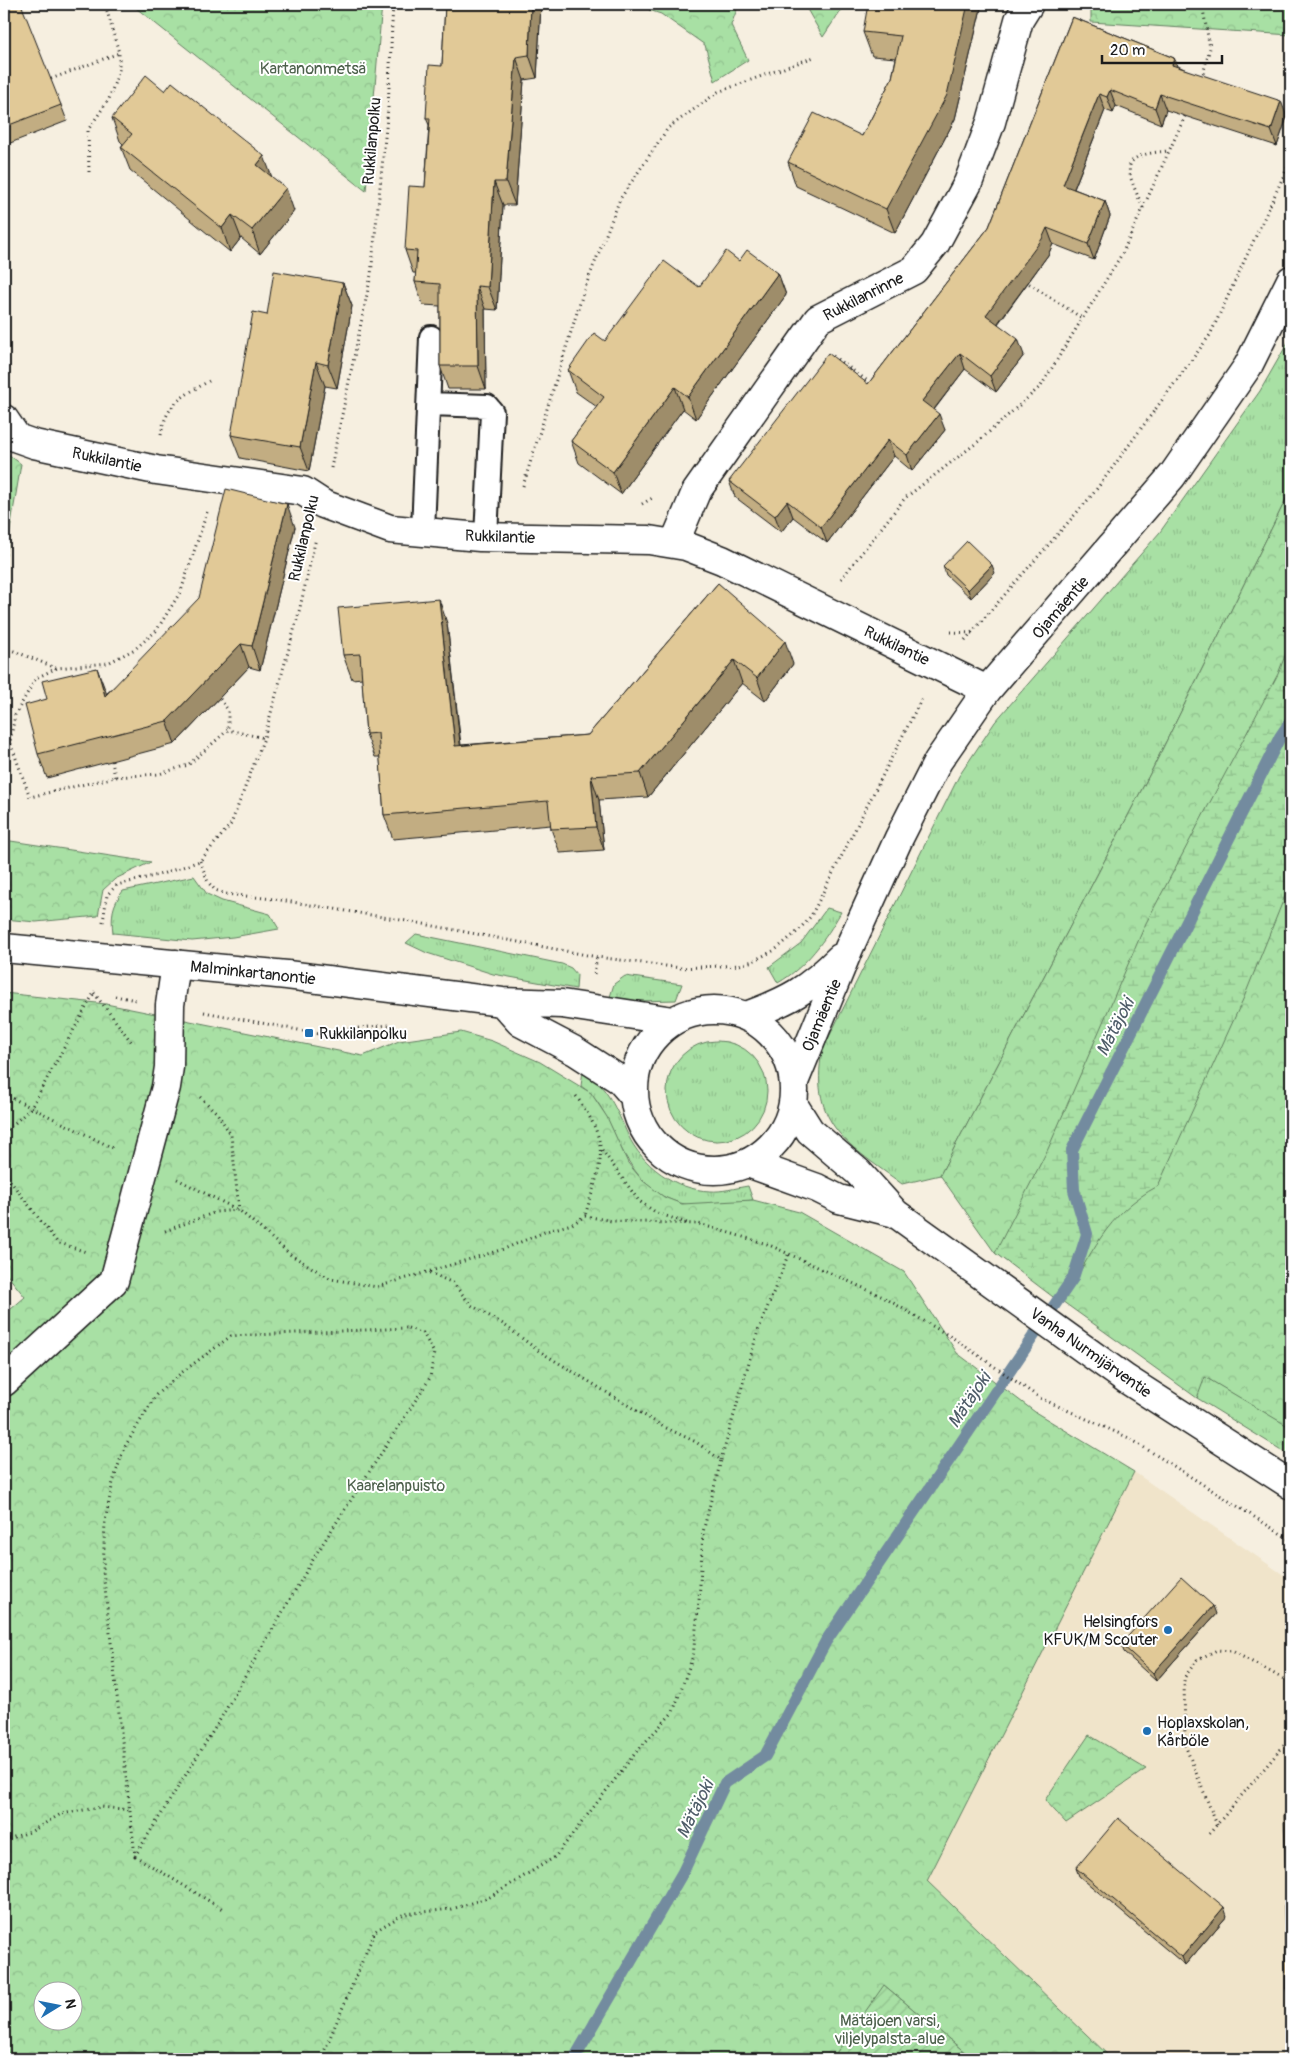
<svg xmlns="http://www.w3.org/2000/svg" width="1295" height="2063" viewBox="0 0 1295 2063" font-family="Pangolin,sans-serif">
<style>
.built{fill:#f0e4ca}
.grass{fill:url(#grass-tufts);stroke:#627e60}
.forest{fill:url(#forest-crowns);stroke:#627e60;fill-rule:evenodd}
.wetland{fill:url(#wetland-marsh);stroke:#627e60}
.garden{fill:url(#garden-furrows);stroke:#627e60}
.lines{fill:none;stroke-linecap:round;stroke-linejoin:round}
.stream{stroke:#738b9f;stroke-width:12}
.service-casing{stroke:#1c1c1c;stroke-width:26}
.minor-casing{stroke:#1c1c1c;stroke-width:31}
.tertiary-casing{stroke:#1c1c1c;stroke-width:31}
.secondary-casing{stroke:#1c1c1c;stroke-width:31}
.path{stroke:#1c1c1c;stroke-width:3;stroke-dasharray:1 4;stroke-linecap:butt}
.service{stroke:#fff;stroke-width:22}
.minor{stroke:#fff;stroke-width:28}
.tertiary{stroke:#fff;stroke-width:28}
.secondary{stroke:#fff;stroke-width:28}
.wall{fill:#c2ad82;stroke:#1c1c1c}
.shaded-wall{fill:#9e8d6a;stroke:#1c1c1c}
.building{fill:#e1c997;stroke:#1c1c1c}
.poi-dot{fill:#1f6fb2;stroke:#fff;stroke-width:2}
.labels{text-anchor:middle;stroke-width:4;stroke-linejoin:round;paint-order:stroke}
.park-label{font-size:16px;fill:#4d614c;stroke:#fff}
.street-label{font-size:16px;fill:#1c1c1c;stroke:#fff}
.poi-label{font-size:16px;fill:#1c1c1c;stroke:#fff;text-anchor:start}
.water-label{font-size:18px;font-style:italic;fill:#4f5d69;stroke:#fff}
</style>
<defs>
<pattern id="grass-tufts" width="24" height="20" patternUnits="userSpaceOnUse" patternTransform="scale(1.25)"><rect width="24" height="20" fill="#a8e0a4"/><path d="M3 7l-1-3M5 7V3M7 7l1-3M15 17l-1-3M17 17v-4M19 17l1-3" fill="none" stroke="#90c08d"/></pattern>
<pattern id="forest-crowns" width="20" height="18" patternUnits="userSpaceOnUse" patternTransform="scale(1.25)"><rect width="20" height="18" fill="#a8e0a4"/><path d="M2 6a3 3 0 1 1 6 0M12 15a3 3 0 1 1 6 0" fill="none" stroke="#90c08d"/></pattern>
<pattern id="wetland-marsh" width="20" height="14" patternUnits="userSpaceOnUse" patternTransform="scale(1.25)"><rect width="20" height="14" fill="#a8e0a4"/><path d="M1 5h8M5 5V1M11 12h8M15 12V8" fill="none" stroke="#90c08d"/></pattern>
<pattern id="garden-furrows" width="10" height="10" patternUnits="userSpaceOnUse" patternTransform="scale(1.25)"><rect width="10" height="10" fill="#a8e0a4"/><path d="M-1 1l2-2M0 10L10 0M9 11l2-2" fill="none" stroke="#90c08d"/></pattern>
</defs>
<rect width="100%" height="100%" fill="#f6efe0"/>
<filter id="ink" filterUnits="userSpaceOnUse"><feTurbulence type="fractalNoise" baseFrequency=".02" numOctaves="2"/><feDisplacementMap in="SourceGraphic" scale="10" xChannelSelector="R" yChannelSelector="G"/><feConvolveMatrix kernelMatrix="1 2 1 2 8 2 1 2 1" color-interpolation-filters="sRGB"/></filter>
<g filter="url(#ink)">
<!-- built -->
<path class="built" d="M1134,1472L1291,1580V2059H1112L927,1881Z"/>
<!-- grass -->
<path class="grass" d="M1291,337V489L1153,768L940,1175L902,1184C849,1145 809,1125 822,1051L959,776L995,722L1160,532L1260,391Z
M194,876L207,894L222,901L270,914L279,929L233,937L192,941L113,933C111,916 112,905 123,891Z
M827,908L841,912C825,940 807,966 778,983L769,967L801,943Z
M416,934L562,964L571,968L577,975L576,989L493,974L427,953L406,943Z
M625,976L632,977L682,984L676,1000L638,1001L610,997L614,984Z
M667 1091a50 50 0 1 1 100 0a50 50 0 1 1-100 0Z
M583,1070C608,1087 616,1109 628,1135C642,1165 675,1190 710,1191C722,1192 735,1188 748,1186L753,1200C731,1202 702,1209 680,1203C646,1194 627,1163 614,1133C606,1116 598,1097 581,1086Z
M1204,1376L1291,1427V1456L1197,1398Z"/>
<!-- forest -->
<path class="forest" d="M131,4H382L366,191Z
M649,4H739L731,25L748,60L715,81L705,45L661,14L649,10Z
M804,4H845L823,37Z
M1091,4H1291V35L1091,22Z
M4,451L21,464L4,566Z
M1291,489V1428L1205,1377L1197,1398L995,1253L940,1175L1153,768Z
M4,840L151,862L115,879L103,890L98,916L36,922L4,919Z
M4,993L106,1004L363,1056L399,1041L461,1032L492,1041L540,1062L591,1093L607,1117L628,1163L643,1181L664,1197L682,1204L753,1200L799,1212L904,1272L957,1353L1035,1412L1134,1472L927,1881L1112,2059H973L885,1986L832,2059H4V1315L25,1297L4,1271ZM42,1990H72V2020H42Z
M1089,1735L1146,1769L1066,1823L1045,1800Z"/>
<!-- wetland -->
<path class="wetland" d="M1291,640V881L1245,995L1158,1186C1105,1214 1092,1255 1061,1303L995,1253L1048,1149L1146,923L1278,674Z"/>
<!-- garden -->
<path class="garden" d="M884,1985L973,2059H832Z"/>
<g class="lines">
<!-- stream -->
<path class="stream" d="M574,2059L683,1872L725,1783L765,1756L826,1641L1073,1278L1087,1234L1074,1190L1072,1150L1280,737L1291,721"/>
<defs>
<path id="service" d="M429,404L487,406L492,412L486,537
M423,531L431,337"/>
<path id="minor" d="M4,419L17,438L34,444L156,470L303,491L323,504L390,529L480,537L649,540L686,546L722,560L987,690
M674,544L696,492L818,319L914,270L935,244L968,183L991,122L1019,20L1029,4
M4,1382L114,1281L166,1087L169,1067L170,1005L176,964"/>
<path id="tertiary" d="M746,1016C788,1001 808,990 840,958
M794,1082L849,948L899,838L938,761L987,690L1172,476L1248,366L1291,280"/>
<path id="secondary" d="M4,948L287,975L502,1002L562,1004L673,1021
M502,1002L520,1022L575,1051L620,1080L634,1096
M634 1090a80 80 0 1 1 160 0a80 80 0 1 1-160 0Z
M793,1104L810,1131L858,1172L895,1213L1126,1379L1291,1485
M748,1163L817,1188L839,1199L895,1213"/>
</defs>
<!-- service casing -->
<use href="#service" class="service-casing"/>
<!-- minor casing -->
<use href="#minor" class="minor-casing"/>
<!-- tertiary casing -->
<use href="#tertiary" class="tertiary-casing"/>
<!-- secondary casing -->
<use href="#secondary" class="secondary-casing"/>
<!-- path -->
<path class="path" d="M1202,4L1210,48L1202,78
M22,6L28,4
M51,79L119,53
M89,172L88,130L109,99L119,70V53L105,4
M1143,208C1126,168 1116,155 1169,151
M1025,281L1082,318
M833,356L873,385
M161,435C166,403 182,397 209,381
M331,468L371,275L388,108L393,4
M523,486L584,290L620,199L668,128L718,92L814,57
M642,504L654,497
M207,512L181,591L156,631L135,649L108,663L57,668L36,678L15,715L10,742L30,797L115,777L159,774L188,765L228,730L264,738
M841,579L905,498L979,441L1041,386L1122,254L1186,114
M951,632L972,633
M965,640L1093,494L1210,335L1291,160
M4,647L56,668
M220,699L228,710V730
M112,761L115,777
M200,861L208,882L215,890L226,894L274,899L413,922L597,957L681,968L739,965L753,961L775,950L797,932L811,916L923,696
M103,922L107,895L117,885L162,874L200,861L231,824L264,738L298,616L316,538
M594,974L597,957
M94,993L133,1044
M115,996L136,1000
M204,1012L335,1037L340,1030L389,1025
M4,1094L113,1148
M576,1096C613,1147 601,1161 585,1216
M200,1097L217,1113L231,1135L239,1210
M4,1133L31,1108L95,991
M602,1150L639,1201L657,1213L687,1223
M4,1173L57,1242L86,1252
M177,1179L238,1210
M165,1231L216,1212L239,1210L291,1255L331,1279L377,1287L504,1249L547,1231L572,1224L585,1216L612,1221L699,1224L767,1244L883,1297L953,1338L1040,1398L1129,1438L1291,1540
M408,1328L423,1333L434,1353L430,1378L318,1551L218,1723L135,1856L103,1571L105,1521L113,1482L124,1448L156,1395L181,1373L231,1336Z
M721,1460L757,1334L788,1255
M1217,1825L1185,1745L1184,1678L1197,1660L1217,1650L1232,1651L1291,1683
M1209,1834L1291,1737
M4,1840L30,1832L61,1814L101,1807L131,1810
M135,1856L224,1910
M321,2059L375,1931L404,1914L452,1909L490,1897L555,1857L637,1751L673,1712L693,1656L699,1601L703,1532L721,1460L696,1442L662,1426L539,1351L503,1324L471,1305L453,1283L428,1272
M877,2059L885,2055"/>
<!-- service -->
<use href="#service" class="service"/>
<!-- minor -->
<use href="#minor" class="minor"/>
<!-- tertiary -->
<use href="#tertiary" class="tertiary"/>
<!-- secondary -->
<use href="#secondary" class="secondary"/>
</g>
<!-- wall -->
<path class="wall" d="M4,4L61,105L67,121L5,145L4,142Z
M445,4H541L537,78L524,80L515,205H503L497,310L485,309L486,389H448L440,366V306L423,305L415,282L416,273H413L405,250L425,187L429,125L426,118L442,66Z
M982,4L955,119L895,233L796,186L788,162L862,136L892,78L896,58L872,56L863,32Z
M1072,17L1174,58L1178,66L1287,117L1277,146L1166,110L1161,124L1116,106L1113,113L1105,110L1074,189L1105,201L1110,216L1094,260L1053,244L1048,255L998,324L1024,355L996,392L965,369L934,410L945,430L912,471L894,456L827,543L793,517L781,532L735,497L729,481L868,384L989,227Z
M112,118L272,177L294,211L260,254L241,238L230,252L130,170L121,147L123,144L120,141Z
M739,261L778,273L786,295L696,419L683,409L621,494L579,463L571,441L597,407L576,392L568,370L605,341L699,287Z
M343,283L352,306L337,388L325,386L309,471L240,458L231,435L267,315Z
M295,527L260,670L249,667L175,744L47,778L38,754Z
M943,566L995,573L971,598L946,575Z
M718,583L793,664L765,701L742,683L648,797L599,800L604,850L560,853L551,829V825L393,839L384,815L380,757H375L366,734L362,678L352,679L343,655L447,623L461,745L588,735Z
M1216,1614L1156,1681L1124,1652L1121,1644Z
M1076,1868L1227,1916L1185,1965L1079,1876Z
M1291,1905V2003L1286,1989Z"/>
<!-- shaded-wall -->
<path class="shaded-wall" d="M531,4H541L537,78L529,55Z
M968,4H982L955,119L895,233L886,209Z
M516,57L524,80L515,205L506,182Z
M1174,58L1180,74L1172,65Z
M1110,90L1116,106L1113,113L1107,97Z
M1099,94L1105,110L1069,201L1063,185Z
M1160,94L1166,110L1161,124L1155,108Z
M1281,101L1287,117L1277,146L1271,130Z
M264,156L273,180L257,165Z
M494,182L503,205L497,310L488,287Z
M286,188L294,211L260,254L252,230Z
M1105,201L1110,216L1094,260L1088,244Z
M232,215L241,238L230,252L222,228Z
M1047,228L1053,244L1048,255L992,331L986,315Z
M778,273L786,295L696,419L688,397Z
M343,283L352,306L337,388L328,365Z
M477,286L485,309L486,389L478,366Z
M1018,339L1024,355L996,392L990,376Z
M960,353L965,369L928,417L922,401Z
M316,362L325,386L309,471L300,447Z
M675,387L683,409L621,494L613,472Z
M939,414L945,430L912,471L907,455Z
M888,440L894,456L827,543L821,527Z
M787,501L793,517L781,532L775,516Z
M287,504L295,527L260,670L252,646Z
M992,565L995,573L971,598L968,590Z
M439,599L447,623L463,770L455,746Z
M785,641L793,664L765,701L757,678Z
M241,644L249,667L175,744L167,721Z
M734,660L742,683L648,797L640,773Z
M97,668L106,692L114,719L105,696Z
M591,776L599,800L604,850L596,827Z
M1213,1606L1216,1614L1156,1681L1153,1673Z
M1291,1881V1894L1289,1897L1286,1889Z
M1224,1907L1227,1916L1185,1965L1182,1957Z"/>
<!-- building -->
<path class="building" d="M4,4H21L61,105L4,127Z
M445,4H531L529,55L516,57L506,182H494L488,287L477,286L478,366H440V284L415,282L417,251L405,250L409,186L425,187L430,118H426L429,65L442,66Z
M868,4H968L947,95L886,209L788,162L814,113L862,136L892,78L901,36L863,32Z
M1072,17L1174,58L1172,65L1281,101L1271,130L1160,94L1155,108L1110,90L1107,97L1099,94L1063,185L1105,201L1088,244L1047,228L1042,239L986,315L1018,339L990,376L960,353L922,401L939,414L907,455L888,440L821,527L787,501L775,516L729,481L828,353L868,384L989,227Z
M146,75L165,91L172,82L264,156L257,165L286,188L252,230L232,215L222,228L121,147L132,134L112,118Z
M747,250L778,273L688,397L675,387L613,472L571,441L604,397L568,370L594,333L605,341L664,261L699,287L726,251L739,261Z
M274,271L343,283L328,365L316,362L300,447L231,435L253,312L267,315Z
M226,489L287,504L252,646L241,644L167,721L38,754L25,705L47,699L42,681L97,668L105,696L199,598Z
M967,541L992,565L968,590L943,566Z
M718,583L785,641L757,678L734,660L640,773L591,776L596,827L551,829L548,801L384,815L378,733L366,734L360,654L343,655L338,608L439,599L455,746L588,735Z
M1181,1577L1213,1606L1153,1673L1121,1644Z
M1291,1804V1881L1286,1889L1284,1815Z
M1118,1818L1224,1907L1182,1957L1076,1868Z
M1284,1905H1291V1989H1286Z"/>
</g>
<!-- markers -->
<g class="poi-dot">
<rect x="304" y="1028" width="10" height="10" rx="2.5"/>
<circle cx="1168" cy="1630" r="5"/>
<circle cx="1147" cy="1731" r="5"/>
</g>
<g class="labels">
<!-- park labels -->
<g class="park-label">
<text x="313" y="74">Kartanonmetsä</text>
<text x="396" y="1491">Kaarelanpuisto</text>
<text x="890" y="2026">Mätäjoen varsi,<tspan x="890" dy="18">viljelypalsta-alue</tspan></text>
</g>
<!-- street labels -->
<g class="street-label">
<text transform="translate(371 141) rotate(-85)" y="6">Rukkilanpolku</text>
<text transform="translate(863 296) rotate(-27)" y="6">Rukkilanrinne</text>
<text transform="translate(107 459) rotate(12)" y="6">Rukkilantie</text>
<text transform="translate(500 536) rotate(2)" y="6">Rukkilantie</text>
<text transform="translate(303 538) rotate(-77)" y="6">Rukkilanpolku</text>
<text transform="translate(1060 607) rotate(-49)" y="6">Ojamäentie</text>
<text transform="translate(897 645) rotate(26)" y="6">Rukkilantie</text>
<text transform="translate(253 972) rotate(6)" y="6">Malminkartanontie</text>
<text transform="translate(821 1015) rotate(-67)" y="6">Ojamäentie</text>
<text transform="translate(1091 1352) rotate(35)" y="6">Vanha Nurmijärventie</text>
</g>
<!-- poi labels -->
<g class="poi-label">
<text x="319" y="1039">Rukkilanpolku</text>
<text x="1158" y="1627" text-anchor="end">Helsingfors<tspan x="1158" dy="18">KFUK/M Scouter</tspan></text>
<text x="1157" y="1728">Hoplaxskolan,<tspan x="1157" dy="18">Kårböle</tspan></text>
</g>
<!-- water labels -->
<g class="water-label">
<text transform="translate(1115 1027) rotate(-63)" y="6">Mätäjoki</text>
<text transform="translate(969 1400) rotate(-56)" y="6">Mätäjoki</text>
<text transform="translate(695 1809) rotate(-64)" y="6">Mätäjoki</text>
</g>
</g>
<!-- margin -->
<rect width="1295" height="2063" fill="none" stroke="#fff" stroke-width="20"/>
<rect x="10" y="10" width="1275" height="2043" fill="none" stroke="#1c1c1c" stroke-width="2" filter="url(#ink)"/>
<!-- north arrow -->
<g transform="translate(58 2006) rotate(80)"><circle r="24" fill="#ffffff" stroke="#a4a4a4"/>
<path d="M0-4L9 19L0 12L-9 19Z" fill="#1f6fb2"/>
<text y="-8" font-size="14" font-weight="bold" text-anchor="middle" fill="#1c1c1c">N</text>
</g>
<!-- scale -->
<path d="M1102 55v8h120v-8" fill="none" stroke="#1c1c1c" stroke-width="2.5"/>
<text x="1110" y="55" font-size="15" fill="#1c1c1c" stroke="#ffffff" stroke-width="4" paint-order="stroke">20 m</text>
</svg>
